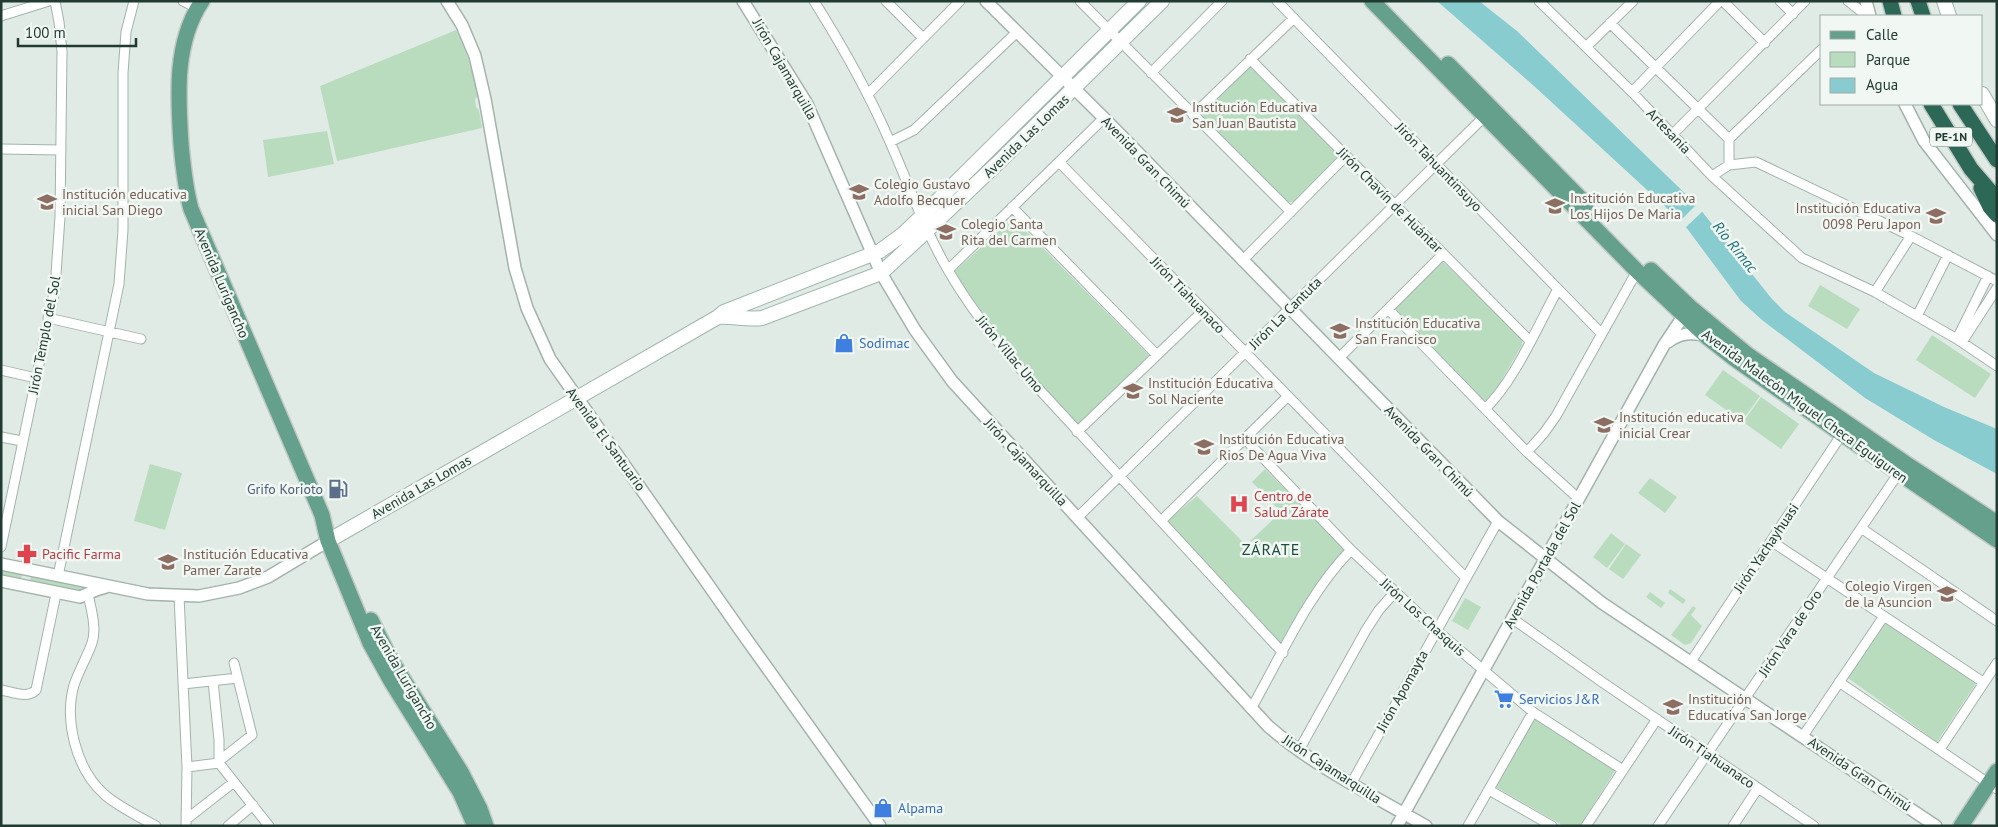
<svg xmlns="http://www.w3.org/2000/svg" width="1998" height="827" viewBox="0 0 1998 827" font-family="'PT Sans',sans-serif">
<style>
.green{fill:#b9dcbf}
.water{fill:#88ccd0}
.pier{fill:#e0ebe5}
.lines{fill:none;stroke-linecap:round;stroke-linejoin:round}
.minor-casing{stroke:#a3b3ac;stroke-width:11}
.tertiary-casing{stroke:#a3b3ac;stroke-width:14}
.secondary-casing{stroke:#9fb7ac;stroke-width:16}
.primary-casing{stroke:#c1c8c6;stroke-width:18}
.motorway-casing{stroke:#c1c8c6;stroke-width:18}
.minor{stroke:#fff;stroke-width:9}
.tertiary{stroke:#fff;stroke-width:11}
.secondary{stroke:#fff;stroke-width:14}
.primary{stroke:#65a08c;stroke-width:15}
.motorway{stroke:#2d6756;stroke-width:15}
.labels{text-anchor:middle;stroke-width:5;stroke-linejoin:round;paint-order:stroke}
.shield{fill:#f1f8f4;stroke:#5f746c;stroke-width:1}
.shield-label{font-size:12px;font-weight:bold;fill:#213b32}
.street-label{font-size:14px;fill:#213b32;stroke:#f1f8f4}
.education-label{font-size:14px;fill:#785e54;stroke:#f1f8f4;text-anchor:start}
.shop-label{font-size:14px;fill:#366cbe;stroke:#f1f8f4;text-anchor:start}
.service-label{font-size:14px;fill:#4e5e75;stroke:#f1f8f4;text-anchor:end}
.health-label{font-size:14px;fill:#be3a42;stroke:#f1f8f4;text-anchor:start}
.water-label{font-size:15px;font-style:italic;fill:#1c7077;stroke:#f1f8f4}
.quarter-label{font-size:16px;letter-spacing:1px;fill:#1d4d3d;stroke:#f1f8f4}
</style>
<rect width="100%" height="100%" fill="#e0ebe5"/>
<!-- green -->
<path class="green" d="M1148,1H1154L1121,33L1118,31Z
M456,30C467,51 473,73 478,95L475,100L476,107L479,110L482,128L337,161L320,86Z
M1107,41L1110,45L1073,82L1070,79Z
M1250,67L1339,156L1294,202H1287L1203,117L1202,113L1247,68Z
M1056,91L1060,95L930,222L929,217Z
M327,131L334,164L268,177L263,140Z
M1013,218L1149,355L1078,425L1010,351L953,273Z
M1442,261L1522,339V345L1497,388L1486,402H1483L1395,312L1394,308Z
M1820,285L1860,309L1847,329L1808,306Z
M1932,335L1991,374L1975,398L1916,360Z
M1723,370L1760,396L1742,421L1705,395Z
M1761,397L1799,424L1781,449L1743,422Z
M150,464L182,473L165,530L134,521Z
M1265,469L1345,549L1322,577L1282,647L1166,522L1197,496L1246,545L1281,512L1252,482Z
M1650,478L1677,497L1665,513L1638,493Z
M1611,533L1625,544L1607,568L1593,557Z
M1626,544L1641,555L1623,579L1609,569Z
M1,567L21,571L22,574L21,580L1,578Z
M33,575L83,586L84,589L82,592L31,582L30,578Z
M1670,589L1686,600L1683,604L1668,593Z
M1650,592L1665,603L1661,608L1646,597Z
M1465,598L1481,607L1468,630L1452,621Z
M1693,606L1696,608L1691,615L1702,626L1691,643L1685,645L1671,635Z
M1883,620L1977,682L1937,742L1848,678Z
M1535,716L1616,769L1580,826H1564L1494,786Z"/>
<!-- water -->
<path class="water" d="M1437,1H1479L1517,31L1696,204L1772,299L1785,312L1874,373L1944,407L1997,429V474L1934,440L1865,398L1762,320L1741,301L1683,223L1534,86Z"/>
<!-- pier -->
<path class="pier" d="M1698,203L1704,210L1684,229L1678,223Z"/>
<g class="lines">
<defs>
<path id="minor" d="M183,1L197,8
M814,1C843,47 869,93 890,142C909,185 924,229 948,270C970,308 996,341 1025,374L1283,653
M886,1L923,38
M1080,1L1291,212
M1277,1L1601,333
M1539,1L1632,92L1712,176L1802,258L1875,292L1957,339L1997,366
M1723,1L1765,43
M1780,1L1793,14
M1848,1L1867,16
M1,16L49,1
M1610,23L1729,139
M1586,47L1633,1
M1250,59L1530,341
M1151,73L1222,1
M1632,92L1720,1
M868,94L960,1
M1193,115L1294,18
M1673,134L1805,1
M890,142L914,130L1017,32
M1,149L61,150
M1059,162L1465,577
M1729,165V139L1822,49
M1712,176L1729,165L1756,162L1911,236L1997,281
M1012,207L1157,355
M1242,261L1346,156
M948,270L1104,118
M1875,292L1911,236
M1388,309L1527,452L1579,499
M1917,316L1948,255
M48,318L141,339
M1957,339L1988,276
M1962,342L1997,288
M1339,358L1443,254
M1,370L36,378
M1485,409C1514,382 1538,325 1558,289
M1077,432L1204,310
M1,437L22,441
M1245,439L1351,550L1436,630L1533,712L1623,770
M1527,452L1544,433L1556,416L1637,271
M1077,518L1488,113
M1161,521L1288,396
M1861,528L1997,621
M1771,541L1983,682
M1,547L55,288L60,217L62,51L59,22L55,1
M58,576L119,284L123,230V73L126,32L134,1
M88,594C91,609 97,628 92,643C87,657 79,670 74,685C64,720 76,769 104,794C114,804 143,819 156,826
M179,596L187,767L186,826
M1513,619L1602,682L1814,826
M1690,663L1842,434
M213,681L219,740V763
M1839,682L1997,789
M183,684L238,678
M1,690C13,692 27,699 36,690L56,594
M1251,709C1281,656 1309,592 1351,550
M1803,736L1884,616
M1940,749L1997,663
M1299,750L1366,630L1379,610L1395,592
M219,761L252,735L234,663
M219,763L269,826
M187,767L219,763
M1351,784L1498,521
M1489,790L1552,826
M188,818L234,782
M228,826L253,805
M1468,826L1533,712
M1586,826L1657,719
M1658,826L1900,471
M1733,826L1758,788"/>
<path id="tertiary" d="M447,1L462,25L475,56L485,99L515,268L527,308L550,359L740,630L880,826
M743,1L807,104L881,273L915,330L952,381L1268,726C1315,767 1372,795 1426,826
M986,1L1104,118L1498,521L1602,603L1936,826
M1866,1L1870,16
M1905,104L1924,141L1997,235
M1668,342C1680,333 1692,332 1707,336
M1,564L148,594L199,596L239,588L268,577L328,541
M1,581L80,597L96,590L106,587
M1397,826L1664,345L1688,309"/>
<path id="secondary" d="M1944,1L1949,16
M1982,94L1997,120
M718,317C733,316 747,320 762,318L881,273L919,238L1001,160L1162,1
M328,541L718,317L724,312L880,251L902,235L921,217L1139,1"/>
<path id="primary" d="M202,1C174,43 178,96 181,144C183,166 185,187 191,209L322,515L328,541L370,643L391,681L460,792L475,826
M1372,1L1637,271L1707,337L1735,359L1842,434L1997,540
M1448,64L1586,204
M1651,270L1690,307L1748,355L1905,463L1997,523
M371,620L391,660L461,772L480,809L486,826
M1961,826L1997,771"/>
<path id="motorway" d="M1890,1L1894,16
M1918,1L1923,16
M1931,104L1971,169L1997,199
M1960,104L1997,160
M1981,188L1990,207L1997,215"/>
</defs>
<!-- minor casing -->
<use href="#minor" class="minor-casing"/>
<!-- tertiary casing -->
<use href="#tertiary" class="tertiary-casing"/>
<!-- secondary casing -->
<use href="#secondary" class="secondary-casing"/>
<!-- primary casing -->
<use href="#primary" class="primary-casing"/>
<!-- motorway casing -->
<use href="#motorway" class="motorway-casing"/>
<!-- minor -->
<use href="#minor" class="minor"/>
<!-- tertiary -->
<use href="#tertiary" class="tertiary"/>
<!-- secondary -->
<use href="#secondary" class="secondary"/>
<!-- primary -->
<use href="#primary" class="primary"/>
<!-- motorway -->
<use href="#motorway" class="motorway"/>
</g>
<!-- icons -->
<defs>
<symbol id="school-bare" viewBox="-9 -9 18 18"><path d="M0-5L7-2L0 1L-7-2ZM-4 1L0 2.5L4 1V4Q0 6-4 4Z" fill="#8d6e63" stroke="#f1f8f4" stroke-width="2.5" paint-order="stroke"/></symbol>
<symbol id="shop-bare" viewBox="-9 -9 18 18"><path d="M-5-2.5h2.3a2.7 3.5 0 0 1 5.4 0H5L5.5 6h-11ZM-1.5-2.5h3a1.5 2.3 0 0 0-3 0Z" fill="#3f7fe0" stroke="#f1f8f4" stroke-width="2.5" paint-order="stroke"/></symbol>
<symbol id="fuel-bare" viewBox="-9 -9 18 18"><path d="M-5.5-6h7V0h2V4h1.3V-2.5L3-4.5l.8-.8L6-3V5H2.5V1h-1V6h-7ZM-4.2-4.7v3.2H.2V-4.7Z" fill="#5c6f8a" stroke="#f1f8f4" stroke-width="2.5" paint-order="stroke"/></symbol>
<symbol id="hospital-bare" viewBox="-9 -9 18 18"><path d="M-5-5h3v3.5h4V-5h3V5h-3V1.5h-4V5h-3Z" fill="#e0444e" stroke="#f1f8f4" stroke-width="2.5" paint-order="stroke"/></symbol>
<symbol id="pharmacy-bare" viewBox="-9 -9 18 18"><path d="M-2-6h4v4h4v4h-4v4h-4v-4h-4v-4h4Z" fill="#e0444e" stroke="#f1f8f4" stroke-width="2.5" paint-order="stroke"/></symbol>
<symbol id="supermarket-bare" viewBox="-9 -9 18 18"><path d="M-6-5.5h2.5l.6 2H6L4.5 2H-2.5L-4.4-4H-6ZM-1.5 3.2a1.3 1.3 0 1 0 .1 0ZM3 3.2a1.3 1.3 0 1 0 .1 0Z" fill="#3f7fe0" stroke="#f1f8f4" stroke-width="2.5" paint-order="stroke"/></symbol>
</defs>
<g fill-rule="evenodd">
<use href="#school-bare" x="1163" y="101" width="28" height="28"/>
<use href="#school-bare" x="845" y="178" width="28" height="28"/>
<use href="#school-bare" x="33" y="188" width="28" height="28"/>
<use href="#school-bare" x="1541" y="192" width="28" height="28"/>
<use href="#school-bare" x="1922" y="202" width="28" height="28"/>
<use href="#school-bare" x="932" y="218" width="28" height="28"/>
<use href="#school-bare" x="1326" y="317" width="28" height="28"/>
<use href="#shop-bare" x="830" y="329" width="28" height="28"/>
<use href="#school-bare" x="1119" y="377" width="28" height="28"/>
<use href="#school-bare" x="1590" y="411" width="28" height="28"/>
<use href="#school-bare" x="1190" y="433" width="28" height="28"/>
<use href="#fuel-bare" x="324" y="475" width="28" height="28"/>
<use href="#hospital-bare" x="1225" y="490" width="28" height="28"/>
<use href="#pharmacy-bare" x="13" y="540" width="28" height="28"/>
<use href="#school-bare" x="154" y="548" width="28" height="28"/>
<use href="#school-bare" x="1933" y="580" width="28" height="28"/>
<use href="#supermarket-bare" x="1490" y="685" width="28" height="28"/>
<use href="#school-bare" x="1659" y="693" width="28" height="28"/>
<use href="#shop-bare" x="869" y="794" width="28" height="28"/>
</g>
<g class="labels">
<!-- shield labels -->
<rect class="shield" x="1930" y="127.5" width="42" height="19" rx="4"/>
<g class="shield-label">
<text x="1951" y="141">PE-1N</text>
</g>
<!-- street labels -->
<g class="street-label">
<text transform="translate(785 69) rotate(60)" y="5">Jirón Cajamarquilla</text>
<text transform="translate(1669 131) rotate(46)" y="5">Artesanía</text>
<text transform="translate(1026 136) rotate(-44)" y="5">Avenida Las Lomas</text>
<text transform="translate(1146 162) rotate(46)" y="5">Avenida Gran Chimú</text>
<text transform="translate(1439 167) rotate(46)" y="5">Jirón Tahuantinsuyo</text>
<text transform="translate(1390 200) rotate(45)" y="5">Jirón Chavín de Huántar</text>
<text transform="translate(222 283) rotate(67)" y="5">Avenida Lurigancho</text>
<text transform="translate(1188 295) rotate(46)" y="5">Jirón Tiahuanaco</text>
<text transform="translate(1285 313) rotate(-45)" y="5">Jirón La Cantuta</text>
<text transform="translate(44 335) rotate(-79)" y="5">Jirón Templo del Sol</text>
<text transform="translate(1010 354) rotate(50)" y="5">Jirón Villac Umo</text>
<text transform="translate(1805 406) rotate(36)" y="5">Avenida Malecón Miguel Checa Eguiguren</text>
<text transform="translate(606 439) rotate(54)" y="5">Avenida El Santuario</text>
<text transform="translate(1429 451) rotate(46)" y="5">Avenida Gran Chimú</text>
<text transform="translate(1026 462) rotate(47)" y="5">Jirón Cajamarquilla</text>
<text transform="translate(421 487) rotate(-30)" y="5">Avenida Las Lomas</text>
<text transform="translate(1766 548) rotate(-56)" y="5">Jirón Yachayhuasi</text>
<text transform="translate(1542 565) rotate(-61)" y="5">Avenida Portada del Sol</text>
<text transform="translate(1423 617) rotate(42)" y="5">Jirón Los Chasquis</text>
<text transform="translate(1790 633) rotate(-56)" y="5">Jirón Vara de Oro</text>
<text transform="translate(404 677) rotate(60)" y="5">Avenida Lurigancho</text>
<text transform="translate(1402 691) rotate(-61)" y="5">Jirón Apomayta</text>
<text transform="translate(1712 757) rotate(34)" y="5">Jirón Tiahuanaco</text>
<text transform="translate(1332 769) rotate(33)" y="5">Jirón Cajamarquilla</text>
<text transform="translate(1860 774) rotate(34)" y="5">Avenida Gran Chimú</text>
</g>
<!-- education labels -->
<g class="education-label">
<text x="1192" y="112">Institución Educativa<tspan x="1192" dy="16">San Juan Bautista</tspan></text>
<text x="874" y="189">Colegio Gustavo<tspan x="874" dy="16">Adolfo Becquer</tspan></text>
<text x="62" y="199">Institución educativa<tspan x="62" dy="16">inicial San Diego</tspan></text>
<text x="1570" y="203">Institución Educativa<tspan x="1570" dy="16">Los Hijos De Maria</tspan></text>
<text x="1921" y="213" text-anchor="end">Institución Educativa<tspan x="1921" dy="16">0098 Peru Japon</tspan></text>
<text x="961" y="229">Colegio Santa<tspan x="961" dy="16">Rita del Carmen</tspan></text>
<text x="1355" y="328">Institución Educativa<tspan x="1355" dy="16">San Francisco</tspan></text>
<text x="1148" y="388">Institución Educativa<tspan x="1148" dy="16">Sol Naciente</tspan></text>
<text x="1619" y="422">Institución educativa<tspan x="1619" dy="16">inicial Crear</tspan></text>
<text x="1219" y="444">Institución Educativa<tspan x="1219" dy="16">Rios De Agua Viva</tspan></text>
<text x="183" y="559">Institución Educativa<tspan x="183" dy="16">Pamer Zarate</tspan></text>
<text x="1932" y="591" text-anchor="end">Colegio Virgen<tspan x="1932" dy="16">de la Asuncion</tspan></text>
<text x="1688" y="704">Institución<tspan x="1688" dy="16">Educativa San Jorge</tspan></text>
</g>
<!-- shop labels -->
<g class="shop-label">
<text x="859" y="348">Sodimac</text>
<text x="1519" y="704">Servicios J&amp;R</text>
<text x="898" y="813">Alpama</text>
</g>
<!-- service labels -->
<g class="service-label">
<text x="323" y="494">Grifo Korioto</text>
</g>
<!-- health labels -->
<g class="health-label">
<text x="1254" y="501">Centro de<tspan x="1254" dy="16">Salud Zárate</tspan></text>
<text x="42" y="559">Pacific Farma</text>
</g>
<!-- water labels -->
<g class="water-label">
<text transform="translate(1735 247) rotate(51)" y="5">Río Rímac</text>
</g>
<!-- quarter labels -->
<g class="quarter-label">
<text x="1271" y="555">ZÁRATE</text>
</g>
</g>
<!-- border -->
<rect width="1998" height="827" fill="none" stroke="#213b32" stroke-width="5"/>
<!-- legend -->
<rect x="1820" y="15" width="162" height="90" fill="#f1f8f4" stroke="#9eaca6"/>
<rect x="1830" y="31" width="25" height="8" fill="#65a08c" stroke="#9eaca6"/>
<text x="1866" y="40" font-size="15" fill="#213b32">Calle</text>
<rect x="1830" y="52" width="25" height="15" fill="#b9dcbf" stroke="#9eaca6"/>
<text x="1866" y="65" font-size="15" fill="#213b32">Parque</text>
<rect x="1830" y="78" width="25" height="15" fill="#88ccd0" stroke="#9eaca6"/>
<text x="1866" y="90" font-size="15" fill="#213b32">Agua</text>
<!-- scale -->
<path d="M18 38v8h118v-8" fill="none" stroke="#213b32" stroke-width="2.5"/>
<text x="25" y="38" font-size="15" fill="#213b32" stroke="#f1f8f4" stroke-width="4" paint-order="stroke">100 m</text>
</svg>
